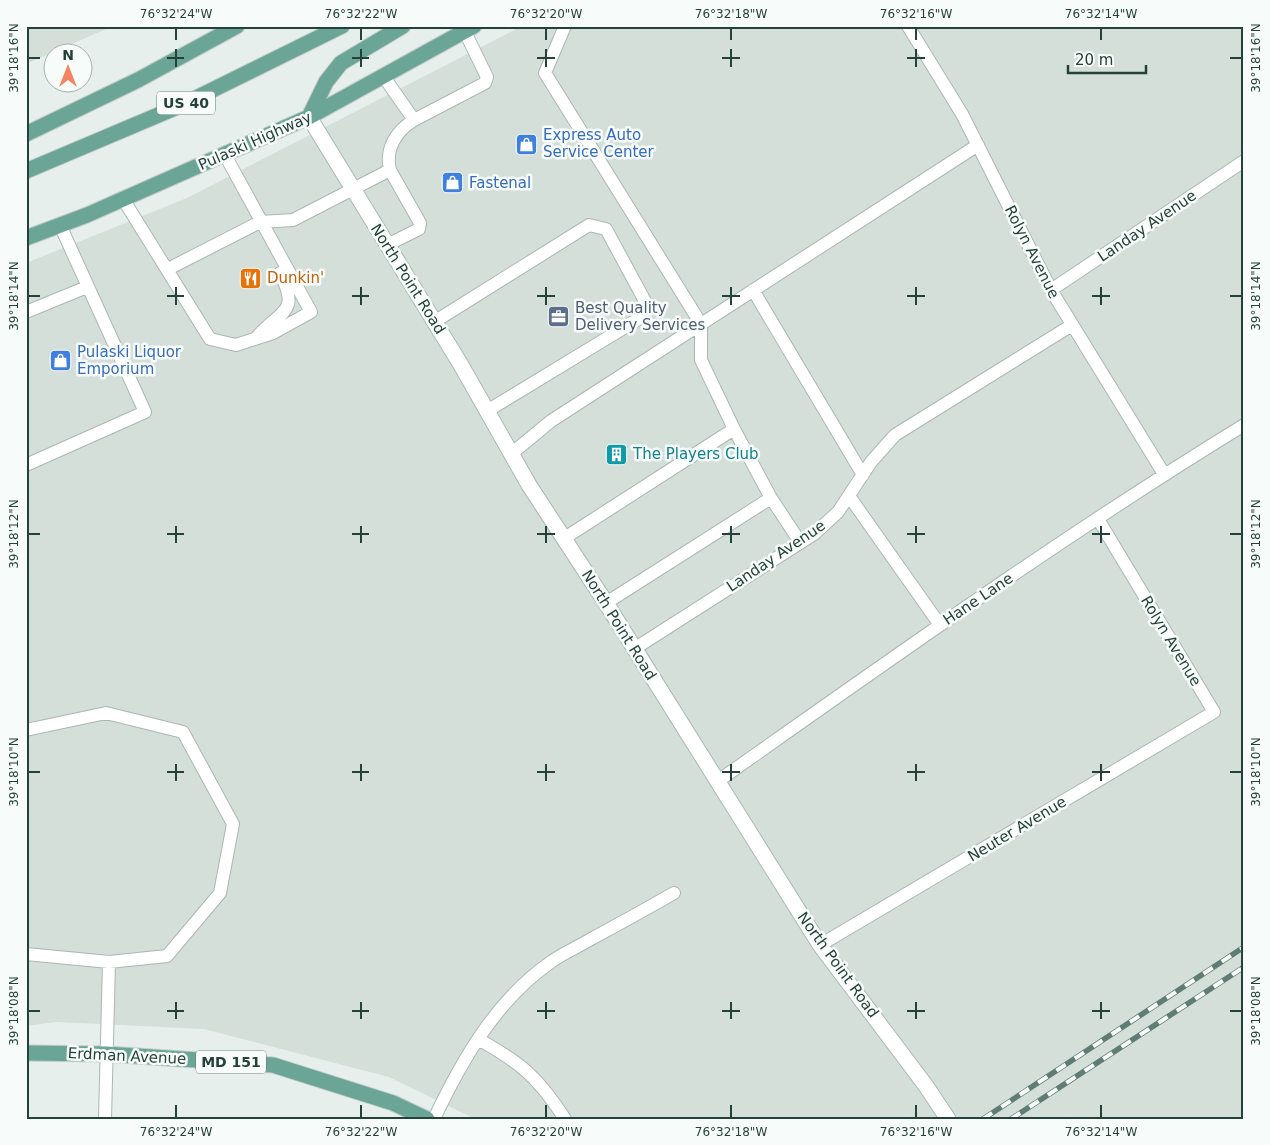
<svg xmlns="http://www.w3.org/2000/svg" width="1270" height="1145" viewBox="0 0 1270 1145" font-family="'DejaVu Sans',sans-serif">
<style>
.built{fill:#d4dfda}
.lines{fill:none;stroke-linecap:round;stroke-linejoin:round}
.lane-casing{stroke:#a8b8b2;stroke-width:14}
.secondary-casing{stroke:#a4bbb3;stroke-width:17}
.primary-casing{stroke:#c2cac8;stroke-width:17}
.lane{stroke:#fff;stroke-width:12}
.secondary{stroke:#fff;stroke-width:15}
.primary{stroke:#6aa596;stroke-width:15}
.rail-casing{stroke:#5f7d75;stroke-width:5.5}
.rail{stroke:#f7fbf9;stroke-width:4;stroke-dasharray:11;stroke-linecap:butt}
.ticks{fill:none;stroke:#24423a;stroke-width:2}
.labels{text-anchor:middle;stroke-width:5;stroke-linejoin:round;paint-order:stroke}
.shield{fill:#f7fbf9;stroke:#637a73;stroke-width:1}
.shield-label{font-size:14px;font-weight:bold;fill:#24423a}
.shop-label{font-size:15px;fill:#366cbe;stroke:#f7fbf9;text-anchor:start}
.street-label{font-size:15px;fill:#24423a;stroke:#f7fbf9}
.food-label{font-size:15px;fill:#c56008;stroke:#f7fbf9;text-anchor:start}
.service-label{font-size:15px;fill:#4e5e75;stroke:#f7fbf9;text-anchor:start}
.culture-label{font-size:15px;fill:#0d838f;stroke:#f7fbf9;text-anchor:start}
.neatline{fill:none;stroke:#24423a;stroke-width:2}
.ticks-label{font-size:12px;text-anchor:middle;fill:#24423a}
</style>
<rect width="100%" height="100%" fill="#e6efeb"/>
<!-- built -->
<path class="built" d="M26,26H113L26,64Z
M522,26H1244V1119H475L389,1077L204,1029L56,1022L26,1026V263L187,198Z"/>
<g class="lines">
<defs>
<path id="lane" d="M565,26L545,73L701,324V360L734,429
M908,26L962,114L1051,290L1164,474
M384,77L414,120L485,83L487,77L465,32
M390,170C385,149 396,131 414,120
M123,199L210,339L236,345L273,333L311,312L225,155
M168,269L260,222L293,220L390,170L420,223L419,229L387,245
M753,290L863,475
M1051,290L1244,161
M26,312L87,287
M434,322L589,225L606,229L646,303L640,318L487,411
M257,337C280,310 301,314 280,273
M511,454L551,421L978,145
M26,465L145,412L60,225
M849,496L940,625
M563,539L734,429L771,498L800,542
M606,603L771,498
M634,649L814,534L838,512L871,462L895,435L1072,325
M26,730L106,713L183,732L233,824L220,893L167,956L109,962L26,954
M718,781C891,659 1063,536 1244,425
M820,945L1214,712L1098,519
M478,1039C521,1063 538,1077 565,1119
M105,1119L109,962
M434,1119C462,1060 496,1000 551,962C563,953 578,947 591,939C619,924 646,909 674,893"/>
<path id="secondary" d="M309,117L461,365L529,485L606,603L820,945L926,1086L948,1119"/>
<path id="primary" d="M309,117L326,82L341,63L403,26
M26,134L138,80L237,26
M26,171L182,105L342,26
M26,238L87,215L309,117L474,26
M26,1053L106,1054L273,1065L393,1103L427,1119"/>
</defs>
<!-- lane casing -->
<use href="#lane" class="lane-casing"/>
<!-- secondary casing -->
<use href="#secondary" class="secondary-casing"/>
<!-- primary casing -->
<use href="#primary" class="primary-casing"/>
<!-- lane -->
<use href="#lane" class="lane"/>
<!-- secondary -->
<use href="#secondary" class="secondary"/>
<!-- primary -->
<use href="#primary" class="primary"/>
<defs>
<path id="rail" d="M983,1119L1244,947
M1011,1119L1244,967"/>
</defs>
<!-- rail casing -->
<use href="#rail" class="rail-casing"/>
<!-- rail -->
<use href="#rail" class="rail"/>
</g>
<!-- ticks -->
<path class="ticks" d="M176,28V40M361,28V40M546,28V40M731,28V40M916,28V40M1101,28V40M176,49V67M361,49V67M546,49V67M731,49V67M916,49V67M28,58H40M167,58H184M352,58H369M537,58H555M722,58H740M907,58H925M1230,58H1242M176,287V305M361,287V305M546,287V305M731,287V305M916,287V305M1101,287V305M28,296H40M167,296H184M352,296H369M537,296H555M722,296H740M907,296H925M1092,296H1110M1230,296H1242M176,526V543M361,526V543M546,526V543M731,526V543M916,526V543M1101,526V543M28,534H40M167,534H184M352,534H369M537,534H555M722,534H740M907,534H925M1092,534H1110M1230,534H1242M176,764V781M361,764V781M546,764V781M731,764V781M916,764V781M1101,764V781M28,772H40M167,772H184M352,772H369M537,772H555M722,772H740M907,772H925M1092,772H1110M1230,772H1242M176,1002V1019M361,1002V1019M546,1002V1019M731,1002V1019M916,1002V1019M1101,1002V1019M28,1011H40M167,1011H184M352,1011H369M537,1011H555M722,1011H740M907,1011H925M1092,1011H1110M1230,1011H1242M176,1105V1118M361,1105V1118M546,1105V1118M731,1105V1118M916,1105V1118M1101,1105V1118"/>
<!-- icons -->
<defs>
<symbol id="shop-square" viewBox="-11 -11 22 22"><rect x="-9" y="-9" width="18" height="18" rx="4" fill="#3f7fe0" stroke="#f7fbf9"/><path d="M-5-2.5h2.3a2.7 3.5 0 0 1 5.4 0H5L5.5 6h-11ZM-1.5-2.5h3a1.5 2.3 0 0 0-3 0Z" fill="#fff"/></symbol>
<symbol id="restaurant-square" viewBox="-11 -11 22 22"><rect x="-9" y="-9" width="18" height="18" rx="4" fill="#e8710a" stroke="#f7fbf9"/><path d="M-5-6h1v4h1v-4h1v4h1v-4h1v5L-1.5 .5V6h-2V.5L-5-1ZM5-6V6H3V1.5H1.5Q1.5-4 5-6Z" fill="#fff"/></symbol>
<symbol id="office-square" viewBox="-11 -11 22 22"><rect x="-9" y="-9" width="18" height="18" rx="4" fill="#5c6f8a" stroke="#f7fbf9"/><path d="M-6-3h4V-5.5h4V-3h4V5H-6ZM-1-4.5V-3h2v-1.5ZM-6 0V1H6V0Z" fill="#fff"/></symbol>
<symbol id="building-square" viewBox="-11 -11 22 22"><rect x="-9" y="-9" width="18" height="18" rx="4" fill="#0f9aa8" stroke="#f7fbf9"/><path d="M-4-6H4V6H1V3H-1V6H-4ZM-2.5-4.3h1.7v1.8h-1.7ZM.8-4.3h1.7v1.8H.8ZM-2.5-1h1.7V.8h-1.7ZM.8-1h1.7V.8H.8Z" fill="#fff"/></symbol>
</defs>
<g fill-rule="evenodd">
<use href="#shop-square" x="514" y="132" width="25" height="25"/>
<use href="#shop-square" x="440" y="170" width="25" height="25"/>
<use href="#restaurant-square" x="238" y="266" width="25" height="25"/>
<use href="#office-square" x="546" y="304" width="25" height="25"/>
<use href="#shop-square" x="48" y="348" width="25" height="25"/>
<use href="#building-square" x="604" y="442" width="25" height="25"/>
</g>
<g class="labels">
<!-- shield labels -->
<g class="shield">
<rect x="157" y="91.5" width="58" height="23" rx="4"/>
<rect x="196" y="1050.5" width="70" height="23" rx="4"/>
</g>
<g class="shield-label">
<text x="186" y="108">US 40</text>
<text x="231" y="1067">MD 151</text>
</g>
<!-- shop labels -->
<g class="shop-label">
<text x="543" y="140">Express Auto<tspan x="543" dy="17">Service Center</tspan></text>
<text x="469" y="188">Fastenal</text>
<text x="77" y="357">Pulaski Liquor<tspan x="77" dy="17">Emporium</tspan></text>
</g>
<!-- street labels -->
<g class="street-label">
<text transform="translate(255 141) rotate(-24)" y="5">Pulaski Highway</text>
<text transform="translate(1147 226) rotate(-34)" y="5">Landay Avenue</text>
<text transform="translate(1032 252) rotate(63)" y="5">Rolyn Avenue</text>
<text transform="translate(408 279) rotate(58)" y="5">North Point Road</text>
<text transform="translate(776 556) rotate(-34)" y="5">Landay Avenue</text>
<text transform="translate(978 599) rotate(-34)" y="5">Hane Lane</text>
<text transform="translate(619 625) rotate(58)" y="5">North Point Road</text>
<text transform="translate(1171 641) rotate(59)" y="5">Rolyn Avenue</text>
<text transform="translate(1017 829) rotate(-31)" y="5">Neuter Avenue</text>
<text transform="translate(838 965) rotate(54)" y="5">North Point Road</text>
<text transform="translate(127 1056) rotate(3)" y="5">Erdman Avenue</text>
</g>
<!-- food labels -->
<g class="food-label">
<text x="267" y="283">Dunkin'</text>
</g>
<!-- service labels -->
<g class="service-label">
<text x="575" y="313">Best Quality<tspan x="575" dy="17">Delivery Services</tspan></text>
</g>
<!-- culture labels -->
<g class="culture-label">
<text x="633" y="459">The Players Club</text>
</g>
</g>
<!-- border -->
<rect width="1270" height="1145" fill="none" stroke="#f7fbf9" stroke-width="55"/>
<!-- north arrow -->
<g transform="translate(68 68)"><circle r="24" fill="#f7fbf9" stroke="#a3b1ad"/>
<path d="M0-4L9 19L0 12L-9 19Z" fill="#f4845f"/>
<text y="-8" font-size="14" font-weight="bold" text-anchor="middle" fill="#24423a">N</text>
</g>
<!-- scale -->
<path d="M1068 65v8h78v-8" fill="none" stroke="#24423a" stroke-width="2.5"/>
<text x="1075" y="65" font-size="15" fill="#24423a" stroke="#f7fbf9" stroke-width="4" paint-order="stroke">20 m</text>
<rect x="28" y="28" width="1214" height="1090" class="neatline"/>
<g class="ticks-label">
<text x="176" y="18">76°32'24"W</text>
<text x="361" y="18">76°32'22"W</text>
<text x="546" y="18">76°32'20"W</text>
<text x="731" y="18">76°32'18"W</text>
<text x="916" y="18">76°32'16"W</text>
<text x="1101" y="18">76°32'14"W</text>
<text transform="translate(14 58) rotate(-90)" y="4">39°18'16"N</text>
<text transform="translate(1256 58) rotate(-90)" y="4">39°18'16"N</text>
<text transform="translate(14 296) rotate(-90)" y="4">39°18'14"N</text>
<text transform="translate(1256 296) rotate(-90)" y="4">39°18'14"N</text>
<text transform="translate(14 534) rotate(-90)" y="4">39°18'12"N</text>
<text transform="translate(1256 534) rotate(-90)" y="4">39°18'12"N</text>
<text transform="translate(14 772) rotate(-90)" y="4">39°18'10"N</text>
<text transform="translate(1256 772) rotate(-90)" y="4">39°18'10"N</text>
<text transform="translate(14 1011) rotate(-90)" y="4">39°18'08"N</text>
<text transform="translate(1256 1011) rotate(-90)" y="4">39°18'08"N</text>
<text x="176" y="1136">76°32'24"W</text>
<text x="361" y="1136">76°32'22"W</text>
<text x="546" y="1136">76°32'20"W</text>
<text x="731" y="1136">76°32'18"W</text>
<text x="916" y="1136">76°32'16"W</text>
<text x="1101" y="1136">76°32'14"W</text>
</g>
</svg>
